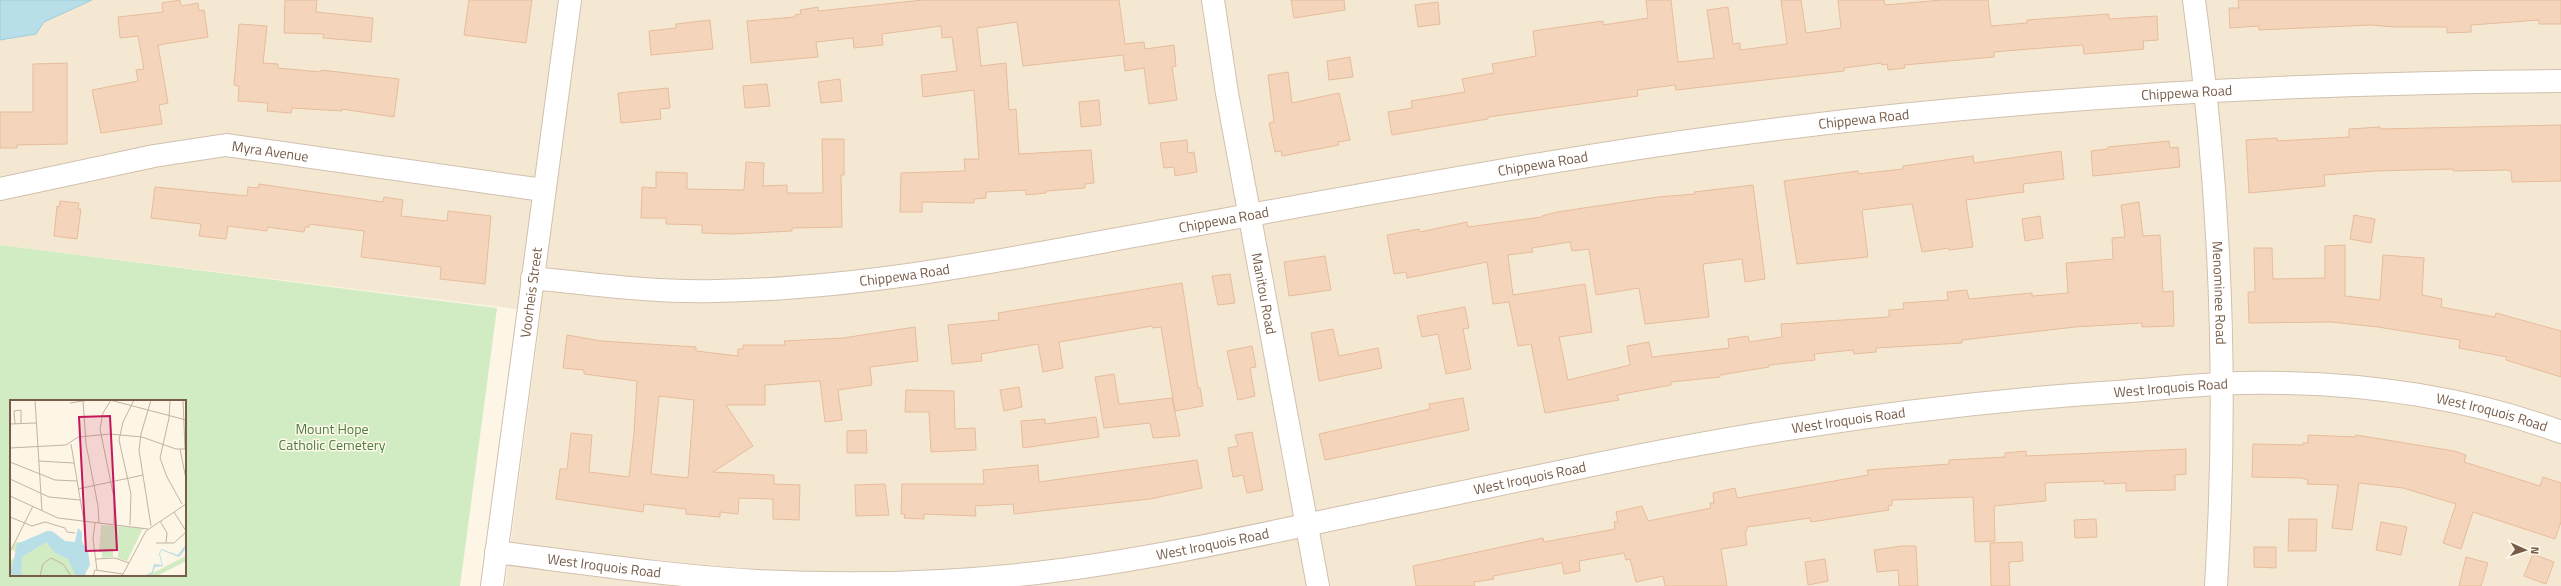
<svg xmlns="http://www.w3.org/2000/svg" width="2561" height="586" viewBox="0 0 2561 586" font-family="'Titillium Web',sans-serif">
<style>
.residential{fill:#f5e8d3}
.green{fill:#d1ecc2;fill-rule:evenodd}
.water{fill:#b8dee8;stroke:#9ecdda}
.building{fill:#f4d5bb;stroke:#e7bc9b;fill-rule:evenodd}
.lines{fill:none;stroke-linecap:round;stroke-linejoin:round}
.minor-casing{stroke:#d1c0ad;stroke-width:24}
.tertiary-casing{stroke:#d1c0ad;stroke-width:24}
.minor{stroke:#fff;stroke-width:22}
.tertiary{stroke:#fff;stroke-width:22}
.labels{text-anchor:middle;stroke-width:3;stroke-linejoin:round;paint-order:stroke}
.street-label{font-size:14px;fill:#775c49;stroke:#fff9ec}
.park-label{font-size:14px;fill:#4f7e40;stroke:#fff9ec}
.inset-road{fill:none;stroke:#c3b3a2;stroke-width:1}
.view{fill:#c2185b;fill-opacity:0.15;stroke:#c2185b;stroke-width:2}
.inset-edge{fill:none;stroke:#775c49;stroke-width:2}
</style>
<rect width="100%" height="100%" fill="#fdf5e5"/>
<!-- residential -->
<path class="residential" d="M92,0H2561V586H505L541,312L0,245V40L12,39L39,30L44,22Z"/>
<!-- green -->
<path class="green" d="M0,245L497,308L460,586H0ZM11,401H185V575H11Z"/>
<!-- water -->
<path class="water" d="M0,0H92L44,22L36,34L0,40Z"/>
<!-- building -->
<path class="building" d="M180,0L181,6L198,3L199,11L204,10L208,37L158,45L168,103L159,105L162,124L101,133L92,90L138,81L136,70L144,69L138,36L120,38L118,17L163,12L162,3Z
M285,0H317L316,12L373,18L371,42L323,38L324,34L284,33Z
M469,0H532L526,43L464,35Z
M923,0H1119L1125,44L1144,42L1145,49L1174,45L1176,66L1172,67L1177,100L1149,104L1144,68L1125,71L1123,55L1023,66L1017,22L977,28L981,66L1006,63L1009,110L1016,109L1019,154L1091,150L1094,183L1085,184V188L1046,191V193L1026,195V190L986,192V198L974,199V203L922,202V212H900L901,173L965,171L964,159H979L974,90L923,97L921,75L957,71L952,37L942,38L941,26L882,34L883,45L854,48L853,38L816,42L818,57L751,63L747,21L795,17V15L801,14L800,10L818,7V11Z
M1291,0H1344L1345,10L1294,18Z
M1646,0H1671L1678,62L1714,58L1707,10L1728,7L1733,44L1740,43V50L1787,44L1781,0H1801L1806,33L1841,28L1838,0H1884L1885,5L1942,0H1988L1991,26L2027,23V20L2109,14V19L2157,16L2158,40L2143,41L2144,49L2111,52L2084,54L2083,45L2029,49L1994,52V57L1904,65L1905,68L1888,70L1887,64L1882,65L1881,63L1844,68V71L1676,90L1675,85L1637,90L1638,96L1488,117V119L1392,135L1388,112L1412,108L1411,101L1465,92L1462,79L1494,73L1492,64L1536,56L1533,31L1603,21V25L1648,18Z
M2238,0H2561V24H2539V20L2471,25V32L2447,33V27H2395L2370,25L2259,30V26L2230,28L2229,8H2239Z
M1438,2L1440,24L1418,27L1415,5Z
M710,20L713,49L651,55L649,31L676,28V24Z
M239,24L267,26L263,63L278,64V68L321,72V70L399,79L394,117L342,109V111L292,108L291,113L267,111L268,103L238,101L239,86L234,85Z
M1350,57L1353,77L1329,80L1327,61Z
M67,63V144L17,145V148H0V112H33V64Z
M1288,72L1292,103L1339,93L1350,140L1338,142L1339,145L1282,156L1281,151L1275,152L1269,123L1274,122L1268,75Z
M840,79L842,101L821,103L818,82Z
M767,84L770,106L745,108L743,86Z
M668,88L670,108L660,109L661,119L621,123L618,93Z
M1099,100L1101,125L1081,127L1079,102Z
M2561,125V181L2512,182L2511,171L2507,170L2453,171V169L2375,171L2324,175L2325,186L2249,193L2246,140L2277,138V141L2349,137V129L2380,127V129Z
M822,139H844V175H841L842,227L792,228V231L733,234L702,233V225L666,224V218H641L642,187L656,188V172L687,173V189L744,190L746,162L764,163L763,186L787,185V193H823Z
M1187,140L1188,153L1194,152L1197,172L1175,176L1174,167L1164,168L1160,143Z
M2169,141L2170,148L2178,147L2180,167L2093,176L2091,151L2108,149V147Z
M2061,151L2064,179L2023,184L2024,192L1966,200L1973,247L1949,250V248L1922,252L1912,204L1862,210L1868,257L1797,264L1784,181L1858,171V174L1903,169V166L1973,156L1974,163Z
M259,184L383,202L384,197L403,200L401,216L447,221L448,211L491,216L485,284L440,279L441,267L361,257L364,231L309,224V227H305L304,232L267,227V231L228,226L226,239L199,236L201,224L151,218L155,187L247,196L248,187L258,188Z
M1753,185L1765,279L1745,282L1742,259L1703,264L1709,317L1645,324L1639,288L1596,295L1589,249L1572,251L1570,242L1532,248L1533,252L1508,255L1513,295L1585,284L1592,332L1559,337L1568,380L1630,365L1627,346L1649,342L1652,357L1729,348L1728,339L1748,336L1749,342L1782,337L1781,324L1889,317V310L1904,309L1903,303L1948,300L1947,292L1967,290L1969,299L2032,293V296L2068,293L2066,263L2113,259L2112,238L2125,237L2121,205L2139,202L2143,236L2160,235L2163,292L2173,291L2174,326L2142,327V323L2075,327L1962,340V343L1876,348V352L1854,354L1853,350L1814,354L1815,360L1769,365V367L1720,375V377L1671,382V385L1617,395L1619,400L1545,413L1531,344L1518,346L1509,302L1493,304L1487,262L1407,278L1406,272L1394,274L1387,235L1419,229L1420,232L1467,222L1468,227L1542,217V216L1557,212L1658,197L1695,194L1694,192Z
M60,201L79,203L78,209H81L77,239L54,236L57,206L59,207Z
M2354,215L2375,219L2371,243L2350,239Z
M2040,216L2043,238L2025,241L2022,219Z
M2345,245V296L2380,300L2383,255L2424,258L2422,295L2442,299L2441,307L2495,317L2496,313L2561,331V377L2506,360L2507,357L2459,348L2460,340L2378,327L2331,322L2249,323L2248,292H2255L2254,248H2272L2273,279L2325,278V246Z
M1325,256L1331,290L1289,296L1284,262Z
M1230,274L1235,303L1218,305L1212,276Z
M1182,283L1198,388H1200L1203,406L1175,411L1161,327L1153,328L1152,326L1059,342L1063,368L1043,372L1038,344L981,354L982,361L952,364L948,325L999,320L998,313Z
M1465,307L1469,328L1463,329L1471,369L1446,374L1438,334L1422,337L1417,316Z
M915,327L918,361L870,367L872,385L838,390L842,420L825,422L820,381L765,385V405H726L753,446L713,472L774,475V484L800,485L799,520L773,519V499L739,498L738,514L720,512V517L686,514V509L644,504L643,512L556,499L560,469H567L571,433L592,435L589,472L629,477L634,433L637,381L584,374V370L563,368L567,335L601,341L696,347V351L738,356V349H743V345H785L784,341L843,338ZM659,396L694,400L688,478L651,474Z
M1333,329L1339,356L1378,348L1382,368L1319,381L1311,333Z
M1252,346L1256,367L1250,368L1255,396L1238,400L1227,351Z
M1114,374L1119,404L1172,398L1180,436L1153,438L1150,423L1104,428L1095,377Z
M1019,387L1022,407L1004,411L1000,390Z
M906,390L954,391L955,429L975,428L976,450L931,452L929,412H905Z
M1463,398L1469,430L1325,460L1319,434L1430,409L1429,404Z
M1096,417L1099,437L1023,448L1021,421L1045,419V424Z
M866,430L867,453H847V431Z
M1252,432L1263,490L1247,493L1243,475L1233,477L1228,448L1238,446L1235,435Z
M2308,435L2355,437L2356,435L2454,451L2466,455L2464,462L2540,486L2543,477L2561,483V522L2555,539L2473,512L2461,549L2443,543L2456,504L2403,488L2359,483L2352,530L2332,528L2338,485L2307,484L2308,480L2302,478L2252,477L2253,444L2303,445V443H2308Z
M2186,449V474L2175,475V490L2126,491V483L2104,484V481L2045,483L2046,501L1994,506L1995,541L1975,542L1973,497L1892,500V505L1888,506L1889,510L1811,522L1810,518L1747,527V531H1745L1747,545L1721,549L1727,586H1665L1663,576L1636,582L1630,559L1626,560L1624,553L1579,561L1580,571L1564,574L1562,563L1493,576L1494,579L1474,582L1475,586H1416L1413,566L1543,538L1544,542L1615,529L1614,522H1618L1616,512L1642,506L1648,521L1711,508L1710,503H1714L1713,493L1735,488L1737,498L1868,475L1867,470L1949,464V460L2005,457V453L2026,451V456Z
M1197,460L1202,488L1150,499L1014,514L1013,504L975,506L976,516L924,514V519L904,518L905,514H901L902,484H984L983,470L1038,465L1039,482Z
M885,484L889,515L856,516L855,485Z
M2096,519L2097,537L2075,538L2074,520Z
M2289,519H2317L2316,551H2288Z
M2381,522L2407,527L2401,555L2376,550Z
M2022,542L2023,561L2009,562L2010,586H1991L1990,543Z
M1902,546H1916L1918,586H1899L1898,570L1877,572L1874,550Z
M2254,547H2276V568L2254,567Z
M2533,554L2554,562L2546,584L2524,576Z
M2466,557L2488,563L2481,586H2459Z
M1825,559L1828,581L1808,585L1805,562Z"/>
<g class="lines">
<defs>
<g id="minor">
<path id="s1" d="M1213,0L1227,93L1318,586"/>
<path id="s2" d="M2194,0C2221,193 2228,392 2216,586"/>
<path id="s3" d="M0,189L154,156L226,145L543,190"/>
<path id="s4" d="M532,278C593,284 655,293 716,291C853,289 989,263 1123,238C1278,210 1433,181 1589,156C1910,104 2236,83 2561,81"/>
<path id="s5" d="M496,552C583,563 670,576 757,581C858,586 961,583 1061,570C1176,555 1288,528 1401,505C1528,479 1654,450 1782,430C1893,412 2004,399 2116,392C2158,389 2200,384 2241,383C2351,381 2458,394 2561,432"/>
</g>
<g id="tertiary">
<path id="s6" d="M492,586L570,0"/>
</g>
</defs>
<!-- minor casing -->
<use href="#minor" class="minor-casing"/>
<!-- tertiary casing -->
<use href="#tertiary" class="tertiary-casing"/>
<!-- minor -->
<use href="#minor" class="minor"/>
<!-- tertiary -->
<use href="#tertiary" class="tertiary"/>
</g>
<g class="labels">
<!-- street labels -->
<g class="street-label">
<text dy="5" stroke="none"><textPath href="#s4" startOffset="1670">Chippewa Road</textPath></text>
<text dy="5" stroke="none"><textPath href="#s4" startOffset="1346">Chippewa Road</textPath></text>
<text dy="5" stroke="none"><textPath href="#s3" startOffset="275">Myra Avenue</textPath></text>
<text dy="5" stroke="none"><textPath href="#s4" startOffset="1022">Chippewa Road</textPath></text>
<text dy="5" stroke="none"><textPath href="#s4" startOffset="698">Chippewa Road</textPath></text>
<text dy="5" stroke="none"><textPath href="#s4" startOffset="374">Chippewa Road</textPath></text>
<text dy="5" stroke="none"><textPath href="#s2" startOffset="294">Menominee Road</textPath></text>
<text dy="5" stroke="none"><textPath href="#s6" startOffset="296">Voorheis Street</textPath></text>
<text dy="5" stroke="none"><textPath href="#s1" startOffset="298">Manitou Road</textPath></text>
<text dy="5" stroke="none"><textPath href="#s5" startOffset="1693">West Iroquois Road</textPath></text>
<text dy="5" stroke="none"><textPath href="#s5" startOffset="2017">West Iroquois Road</textPath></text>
<text dy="5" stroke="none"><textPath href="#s5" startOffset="1369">West Iroquois Road</textPath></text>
<text dy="5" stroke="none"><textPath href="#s5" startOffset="1045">West Iroquois Road</textPath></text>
<text dy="5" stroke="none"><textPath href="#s5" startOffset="721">West Iroquois Road</textPath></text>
<text dy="5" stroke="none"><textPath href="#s5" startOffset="109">West Iroquois Road</textPath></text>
</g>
<!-- park labels -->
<g class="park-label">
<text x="332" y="434">Mount Hope<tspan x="332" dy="16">Catholic Cemetery</tspan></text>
</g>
</g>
<!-- overview -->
<g transform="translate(10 400)">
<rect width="176" height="176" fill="#fdf5e5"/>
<path d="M91,125L133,128L117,161L108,158V151H103V157L92,158V152H89ZM34,137L75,175L83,176H0V162L8,154L2,149L6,142L17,143ZM176,156V161L147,176H137Z" fill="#d1ecc2"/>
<path d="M68,128L72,132V142L78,151L80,165L75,174L78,176H66L58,159L45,153L36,142L12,157L11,174L19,176H4L1,173L7,144L37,131H42L55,141L65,142ZM176,144L174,151L169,157L151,150L150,154L153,166L145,167L143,173L138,176H134L142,172L144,164L152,165L149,154L151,149L168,155Z" fill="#b8dee8"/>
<path class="inset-road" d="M25,0L32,111M73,0L76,44L88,106L89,123M100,0L176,20M101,0L93,13L90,29L104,98V124M160,0L159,18L150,58L157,77L172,104M173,0L175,49M60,3L79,0M0,24L26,23M5,24L4,11L11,10V24M61,44L74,122M0,48L56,45L68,37L100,34L132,37L166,49H176M170,49L176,79M29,61L64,63M0,62L45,80L67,81M0,79L39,97L70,100M68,89L133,75M0,96L48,118L138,129M164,112L176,131M0,117L22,126L35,122L55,128M150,121L157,133L156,143M85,123L83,139L87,170M120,125L121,94L109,40L113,22L124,0M141,126L129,50L131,34L141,0M55,128L57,132L65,133M146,143H164L176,132M1,150L23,106M86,159L105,158L119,163M30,176L33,164L41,158L53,164L61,176M83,176L85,170L113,174M112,176L136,131L176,104"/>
<path class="view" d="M100,16L107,150L76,151L69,17Z"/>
<rect width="176" height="176" class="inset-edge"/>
</g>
<!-- north arrow -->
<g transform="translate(2525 550) rotate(93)" stroke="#fff9ec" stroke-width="3" paint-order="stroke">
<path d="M0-3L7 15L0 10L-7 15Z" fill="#775c49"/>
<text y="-6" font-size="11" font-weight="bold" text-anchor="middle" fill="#775c49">N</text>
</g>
</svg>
